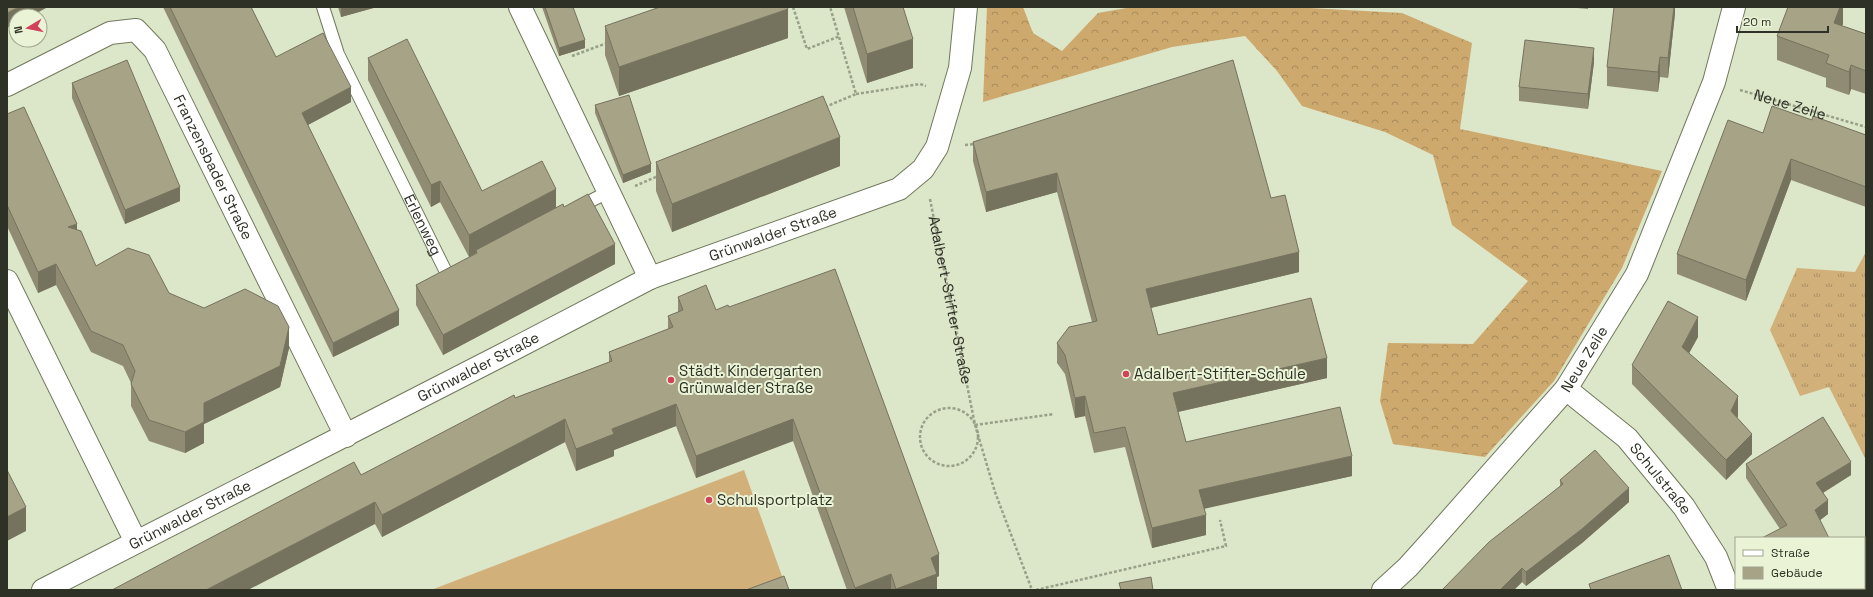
<svg xmlns="http://www.w3.org/2000/svg" width="1873" height="597" viewBox="0 0 1873 597" font-family="'Space Grotesk',sans-serif">
<style>
.grass{fill:url(#grass-tufts)}
.forest{fill:url(#forest-crowns)}
.garden{fill:#d2b07a}
.lines{fill:none;stroke-linecap:round;stroke-linejoin:round}
.service-casing{stroke:#71795e;stroke-width:14}
.minor-casing{stroke:#71795e;stroke-width:24}
.path{stroke:#98a089;stroke-width:2.5;stroke-dasharray:3 2;stroke-linecap:butt}
.service{stroke:#fff;stroke-width:12}
.minor{stroke:#fff;stroke-width:22}
.wall{fill:#908c73}
.shaded-wall{fill:#75725e}
.building{fill:#a7a386;stroke:#75725e}
.poi-dot{fill:#d1415a;stroke:#eaf3d5;stroke-width:1.5}
.labels{text-anchor:middle;stroke-width:4;stroke-linejoin:round;paint-order:stroke}
.street-label{font-size:15px;fill:#2e3126;stroke:#eaf3d5}
.poi-label{font-size:15px;fill:#2e3126;stroke:#eaf3d5;text-anchor:start}
</style>
<defs>
<pattern id="grass-tufts" width="24" height="20" patternUnits="userSpaceOnUse"><rect width="24" height="20" fill="#d2b07a"/><path d="M3 7l-1-3M5 7V3M7 7l1-3M15 17l-1-3M17 17v-4M19 17l1-3" fill="none" stroke="#ab9064"/></pattern>
<pattern id="forest-crowns" width="20" height="18" patternUnits="userSpaceOnUse"><rect width="20" height="18" fill="#cea96d"/><path d="M2 6a3 3 0 1 1 6 0M12 15a3 3 0 1 1 6 0" fill="none" stroke="#a88a59"/></pattern>
</defs>
<rect width="100%" height="100%" fill="#dce6c8"/>
<!-- grass -->
<path class="grass" d="M1866,252V460L1829,387L1800,396L1770,330L1797,268L1855,272Z"/>
<!-- forest -->
<path class="forest" d="M987,7H1023L1033,33L1062,51L1098,13L1132,7H1291L1402,13L1472,43L1460,129L1662,171L1622,268L1554,381L1485,457L1393,444L1380,401L1388,343L1473,344L1528,281L1452,225L1433,155L1385,132L1302,106L1277,71L1245,36L1172,47L983,102Z"/>
<!-- garden -->
<path class="garden" d="M744,470L787,590H431Z"/>
<g class="lines">
<defs>
<g id="service">
<path id="s3" d="M323,7L338,54L448,276L456,272"/>
<path d="M577,208L610,191"/>
</g>
<g id="minor">
<path d="M520,7L650,278"/>
<path id="s4" d="M7,85L110,33L136,30L155,50L346,436"/>
<path d="M7,281L136,542"/>
<path id="s5" d="M1566,389L1627,438L1684,507L1716,557L1729,590"/>
<path id="s6" d="M43,590L508,352L650,278L899,189L923,169L937,147L960,68L966,7"/>
<path id="s7" d="M1383,590L1408,567L1435,537L1566,389L1637,274L1714,82L1734,7"/>
</g>
</defs>
<!-- service casing -->
<use href="#service" class="service-casing"/>
<!-- minor casing -->
<use href="#minor" class="minor-casing"/>
<!-- path -->
<g class="path">
<path d="M793,7L807,49L840,36"/>
<path d="M572,56L607,43"/>
<path id="s1" d="M1740,90L1866,127"/>
<path d="M856,94L920,84L926,86"/>
<path d="M825,107L856,94L830,7"/>
<path d="M965,145L976,144"/>
<path d="M635,186L658,176"/>
<path id="s2" d="M930,199L975,425L995,492L1032,590"/>
<circle cx="949" cy="437" r="29"/>
<path d="M975,425L1054,414"/>
<path d="M1036,590L1226,546L1220,520"/>
</g>
<!-- service -->
<use href="#service" class="service"/>
<!-- minor -->
<use href="#minor" class="minor"/>
</g>
<!-- wall -->
<path class="wall" d="M163,7H251L276,57L351,102L308,125L399,325L333,357Z
M338,7H377L341,17Z
M542,7H573L585,48L559,56Z
M844,7H903L913,68L867,83Z
M1566,7H1588V9Z
M1675,7V13L1668,78L1660,77L1658,92L1607,86V67Z
M1843,7L1842,26L1866,34V94L1851,89L1849,95L1826,87V78L1777,60V36Z
M605,26L788,38L619,96L605,55Z
M368,58L482,191L556,208L564,207L615,264L443,355L416,305V285L476,254V253L469,257L440,202L431,207L368,80Z
M1594,62L1588,109L1519,101V87Z
M72,83L180,201L125,224L72,98Z
M595,105L651,172L623,183L595,113Z
M7,114L77,230L96,266L169,293L289,348L280,387L204,424V443L185,453L149,441L131,406V383L123,366L91,352L56,285L38,293L7,226Z
M1812,120L1866,135V207L1791,180L1746,301L1677,274V254Z
M973,142L1271,198L1299,272L1151,308L1158,335L1327,378L1178,412L1186,442L1352,476L1204,508L1206,535L1152,548L1125,447L1094,453L1085,416L1075,418L1065,374L1057,363V343L1092,322L1057,192L986,212L973,161Z
M656,162L840,166L672,232L656,191Z
M678,297L716,310L729,307L939,576L937,577V590H847L793,441L696,478L676,426L614,450V456L576,471L565,442L382,537L375,524L361,475L515,398L609,362V352L668,329V316L678,312Z
M1698,337L1689,353L1738,416L1737,418L1752,454L1726,480L1632,384V365Z
M1746,464L1851,475L1823,493L1828,514L1820,520L1780,529L1746,478Z
M1560,480L1629,502L1582,543L1526,586L1522,582L1514,590H1442L1560,486Z
M1780,588H1856L1857,590H1781Z"/>
<!-- shaded-wall -->
<path class="shaded-wall" d="M19,7H48L31,16H16V23L7,28V13Z
M341,7H377L341,17Z
M1674,7H1675V13L1668,78V58Z
M1840,7H1843V24L1834,47V23Z
M788,9V38L619,96V67Z
M913,39V68L867,83V54Z
M585,40V48L559,56V48Z
M1594,48V62L1588,109V94Z
M1660,57V77L1658,92V72Z
M1851,65V89L1849,95V72Z
M351,87V102L302,128V113Z
M840,137V166L672,232V204Z
M1791,159V180L1746,301V280Z
M651,164V172L623,183V175Z
M1057,173V192L986,212V192Z
M440,181V202L431,207V185Z
M180,187V201L125,224V210Z
M556,189V211L476,250V253L469,257V235Z
M77,224V245L68,227Z
M615,244V264L443,355V335Z
M1299,252V272L1146,309V289Z
M56,264V285L38,293V272Z
M399,310V325L333,357V343Z
M1698,317V337L1682,366V347Z
M289,327V348L280,387L204,424V443L185,453V432L204,403Z
M1327,358V378L1173,413V393Z
M1085,396V416L1075,418V398Z
M1738,396V416L1731,431V411Z
M676,404V426L614,450V456L576,471V449L612,429Z
M565,419V442L382,537V515Z
M793,419V441L696,478V456Z
M1752,434V454L1726,480V460Z
M1352,456V476L1199,510V490Z
M1851,462V475L1816,497V483Z
M1629,488V502L1582,543L1526,586V572Z
M1828,500V514L1815,524V510Z
M375,502V524L248,590H206Z
M26,507V531L7,541V517Z
M1206,515V535L1152,548V528Z
M939,554V576L937,577V590H896V589L931,558Z
M1522,568V582L1514,590H1500Z
M891,574V590H855V588Z
M1810,588H1815V590H1807Z"/>
<!-- building -->
<path class="building" d="M7,7H19L7,13Z
M170,7H251L276,57L323,33L351,87L302,113L399,310L333,343Z
M545,7H573L585,40L559,48Z
M660,7H787L788,9L619,67L605,26Z
M853,7H903L913,39L867,54Z
M1614,7H1674L1668,58L1660,57L1658,72L1607,67Z
M1788,7H1840L1834,23L1866,34V71L1851,65L1849,72L1826,63L1829,55L1777,36Z
M407,39L482,191L542,161L556,189L469,235L440,181L431,185L368,58Z
M1525,40L1594,48L1588,94L1519,87Z
M127,60L180,187L125,210L72,83Z
M1233,60L1271,198L1285,195L1299,252L1146,289L1158,335L1311,298L1327,358L1173,393L1186,442L1340,407L1352,456L1199,490L1206,515L1152,528L1125,427L1094,433L1085,396L1075,398L1065,355L1057,343L1069,327L1097,321L1057,173L986,192L973,142Z
M629,95L651,164L623,175L595,105Z
M823,96L840,137L672,204L656,162Z
M1772,106L1812,120L1813,116L1866,135V187L1791,159L1746,280L1677,254L1728,120L1763,133Z
M24,107L77,224L68,227L81,231L96,266L128,248L149,255L169,293L204,308L245,289L278,306L289,327L280,366L204,403V422L185,432L149,420L131,384L135,371L123,345L91,331L56,264L38,272L7,205V114Z
M588,194L615,244L443,335L416,285L477,253L476,250L563,204L564,207Z
M835,269L939,554L931,558L937,574L896,589L891,574L855,588L793,419L696,456L676,404L612,429L614,434L576,449L565,419L382,515L375,502L206,590H112L354,462L361,475L514,395L515,398L612,361L609,352L673,327L668,316L683,310L678,297L706,285L716,310L728,305L729,307Z
M1668,301L1698,317L1682,347L1738,396L1731,411L1752,434L1726,460L1632,365Z
M1823,417L1851,462L1816,483L1828,500L1815,510L1829,538H1762L1787,525L1746,464Z
M1595,450L1629,488L1582,529L1526,572L1522,568L1500,590H1442L1489,542L1563,484L1560,480Z
M7,470L26,507L7,517Z
M1669,555L1682,590H1591L1589,584Z
M784,576L789,590H746Z
M1151,577L1153,590H1121L1119,583Z
M1787,588H1810L1807,590H1788Z
M1817,588H1856L1857,590H1818Z"/>
<!-- markers -->
<g class="poi-dot">
<circle cx="1126" cy="374" r="4"/>
<circle cx="671" cy="380" r="4"/>
<circle cx="709" cy="500" r="4"/>
</g>
<g class="labels">
<!-- street labels -->
<g class="street-label">
<text dy="5" stroke="none"><textPath href="#s1" startOffset="52">Neue Zeile</textPath></text>
<text dy="5" stroke="none"><textPath href="#s4" startOffset="300">Franzensbader Straße</textPath></text>
<text dy="5" stroke="none"><textPath href="#s3" startOffset="240">Erlenweg</textPath></text>
<text dy="5" stroke="none"><textPath href="#s6" startOffset="813">Grünwalder Straße</textPath></text>
<text dy="5" stroke="none"><textPath href="#s2" startOffset="103">Adalbert-Stifter-Straße</textPath></text>
<text dy="5" stroke="none"><textPath href="#s7" startOffset="307">Neue Zeile</textPath></text>
<text dy="5" stroke="none"><textPath href="#s6" startOffset="489">Grünwalder Straße</textPath></text>
<text dy="5" stroke="none"><textPath href="#s5" startOffset="131">Schulstraße</textPath></text>
<text dy="5" stroke="none"><textPath href="#s6" startOffset="165">Grünwalder Straße</textPath></text>
</g>
<!-- poi labels -->
<g class="poi-label">
<text x="679" y="376">Städt. Kindergarten<tspan x="679" dy="17">Grünwalder Straße</tspan></text>
<text x="1134" y="379">Adalbert-Stifter-Schule</text>
<text x="717" y="505">Schulsportplatz</text>
</g>
</g>
<!-- border -->
<rect width="1873" height="597" fill="none" stroke="#2e3126" stroke-width="16"/>
<!-- legend -->
<rect x="1735" y="537" width="130" height="52" fill="#eaf3d5" stroke="#9fa58f"/>
<rect x="1743" y="550" width="20" height="6" fill="#ffffff" stroke="#9fa58f"/>
<text x="1771" y="557" font-size="12" fill="#2e3126">Straße</text>
<rect x="1743" y="567" width="20" height="12" fill="#a7a386" stroke="#9fa58f"/>
<text x="1771" y="577" font-size="12" fill="#2e3126">Gebäude</text>
<!-- north arrow -->
<g transform="translate(28 28) rotate(260)"><circle r="19" fill="#eaf3d5" stroke="#9fa58f"/>
<path d="M0-3L7 15L0 10L-7 15Z" fill="#d1415a"/>
<text y="-6" font-size="11" font-weight="bold" text-anchor="middle" fill="#2e3126">N</text>
</g>
<!-- scale -->
<path d="M1737 26v6h91v-6" fill="none" stroke="#2e3126" stroke-width="2"/>
<text x="1743" y="26" font-size="12" fill="#2e3126" stroke="#eaf3d5" stroke-width="3" paint-order="stroke">20 m</text>
</svg>
